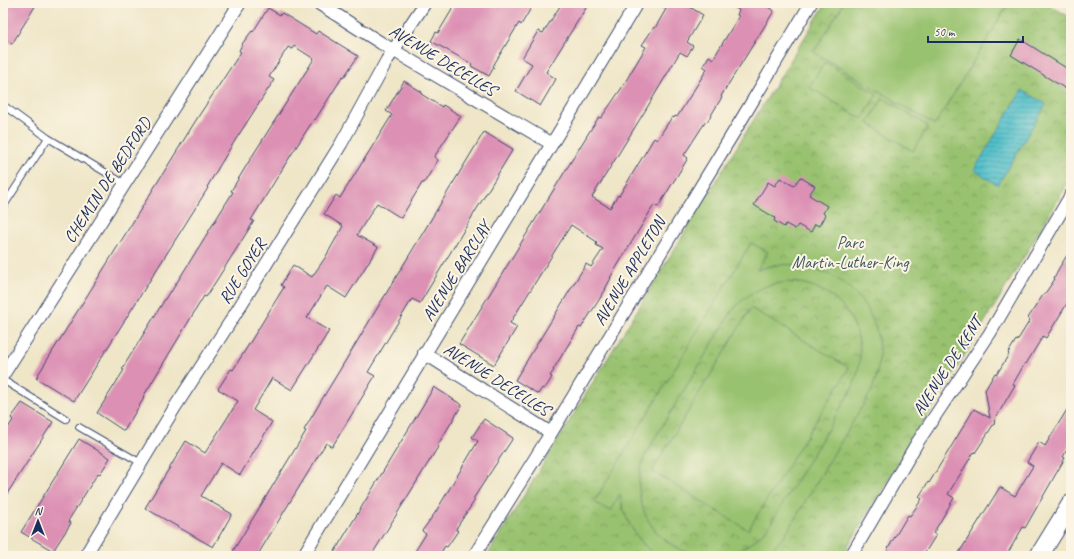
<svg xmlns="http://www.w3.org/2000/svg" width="1074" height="559" viewBox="0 0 1074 559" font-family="Caveat,sans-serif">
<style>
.park{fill:url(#park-crowns);stroke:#5a7866}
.pitch{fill:#99c26f;stroke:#5a7866}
.water{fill:url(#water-rules);stroke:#367894}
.building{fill:#dc90b4}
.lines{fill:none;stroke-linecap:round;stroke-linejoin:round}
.lane-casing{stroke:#3b4a6e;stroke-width:8}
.street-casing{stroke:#3b4a6e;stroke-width:14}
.secondary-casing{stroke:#3b4a6e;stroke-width:20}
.lane{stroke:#fff;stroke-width:6}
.street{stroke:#fff;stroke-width:12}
.secondary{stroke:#fff;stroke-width:18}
.labels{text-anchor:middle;stroke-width:4;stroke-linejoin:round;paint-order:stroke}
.street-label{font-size:17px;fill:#1b2f5e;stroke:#fcf5e5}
.park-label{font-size:17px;fill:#415b63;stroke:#fcf5e5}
</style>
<defs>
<pattern id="park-crowns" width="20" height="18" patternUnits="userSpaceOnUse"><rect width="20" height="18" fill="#99c26f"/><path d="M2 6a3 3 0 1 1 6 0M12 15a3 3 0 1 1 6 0" fill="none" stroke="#7c9e5e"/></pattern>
<pattern id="water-rules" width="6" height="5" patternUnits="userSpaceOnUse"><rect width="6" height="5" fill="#52c0ca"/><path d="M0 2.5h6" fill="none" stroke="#439ca7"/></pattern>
</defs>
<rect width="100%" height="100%" fill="#fcf5e5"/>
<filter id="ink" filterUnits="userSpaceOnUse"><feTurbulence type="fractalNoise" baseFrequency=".025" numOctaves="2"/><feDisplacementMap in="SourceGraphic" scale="8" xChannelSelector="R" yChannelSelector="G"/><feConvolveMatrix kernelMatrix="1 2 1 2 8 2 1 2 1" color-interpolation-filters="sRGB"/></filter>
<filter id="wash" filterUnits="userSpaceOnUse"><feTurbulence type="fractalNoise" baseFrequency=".012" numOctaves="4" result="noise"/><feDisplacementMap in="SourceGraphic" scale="16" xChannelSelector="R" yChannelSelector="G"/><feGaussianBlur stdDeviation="0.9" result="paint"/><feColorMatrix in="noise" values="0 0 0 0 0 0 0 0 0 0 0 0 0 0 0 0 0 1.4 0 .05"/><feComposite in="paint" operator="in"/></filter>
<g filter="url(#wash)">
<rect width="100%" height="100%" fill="#efe6c8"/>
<!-- park -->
<path class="park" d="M826,3H1046L1071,18V178L1012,277L842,556H487L735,150Z"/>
<!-- pitch -->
<path class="pitch" d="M844,3H1003L1007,6L935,125L814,52Z
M825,62L877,94L862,119L809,87Z
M883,98L928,126L913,151L868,123Z
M751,243L768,252L757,270C809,251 869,284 878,339C881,356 878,374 872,390L785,535L765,556H711C735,555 754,544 769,526L851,391C891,306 788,243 732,311L647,451C624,499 653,552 707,556H656C636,539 624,520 620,494L610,511L594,502Z
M751,308L849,368L748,530L652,471Z"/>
<!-- water -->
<path class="water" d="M1022,90L1046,104L998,185L974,170Z"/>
<g id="blocks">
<!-- building -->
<path class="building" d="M3,3H37L12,44L3,38Z
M456,3H534L521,25L519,23L493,66L494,67L489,76L471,66L472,64L431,41L436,32L438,33Z
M562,3H589L546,72L556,79L540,106L516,91L532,64L522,58L538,31L543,33Z
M656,3H683L703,15L687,42L693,46L687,56L680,52L648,106L592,197L610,208L618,195L619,196L654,138L657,140L672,117L674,118L675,116L677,117L707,69L703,66L709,56L713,59L739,16L737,15L739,10L727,3H762L774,11L721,96L722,97L707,122L706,121L684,155L688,158L658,207L654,205L610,278H611L605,289H606L581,328L579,327L553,370H554L550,376L552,377L548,384L544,389L542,388L538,394L515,380L586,264L591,267L603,249L596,245L597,242L571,225L510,323L517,327L494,365L459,344L591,129L599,117L601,118L621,89L646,47L642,45L654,27L655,28L666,9Z
M268,8L280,15L282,13L316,34L318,31L358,56L344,77L343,76L315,120L314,119L286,163L251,220L254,221L206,297L204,296L143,397L144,398L124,431L97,413L124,370L122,369L170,291L171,292L233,192L231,191L251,158L314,59L294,46L292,49L288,47L269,77L274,80L229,150L207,187L208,188L74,401L36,378L198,117L241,52L239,51L242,44L248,36L252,31L253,32Z
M1020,39L1071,71V92L1011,55Z
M404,81L422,92L421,94L442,107L443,105L461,116L434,157L438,160L424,183H422L401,218L377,203L357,235L378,247L346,298L327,286L307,318L329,331L292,390L272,378L253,410L272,422L240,475L221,463L201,496L232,514L213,547L145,508L186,441L205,453L238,401L218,389L231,369L233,370L262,323L284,287L281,285L293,265L312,277L325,258L343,226L324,214L336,195L340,198L392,115L386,111Z
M484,132L513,149L420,303L412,299L368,372L375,376L332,447L326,443L257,556H242L233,551L306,431L304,430L321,401Z
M800,177L815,186L809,195L827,206L823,213L825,215L819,226L815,224L811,232L798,225L795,229L786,224L784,227L774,221L775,218L754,205L768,182L775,186L780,178L794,186Z
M1071,249V297L1046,338L1043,336L1026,364L1025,363L1013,384L1015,385L994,421L995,422L975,453L974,452L948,494L954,498L934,532L933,533L936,535L923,556H897L887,550L908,515L910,516L922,499L919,497L928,482L929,483L974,409L990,418L985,390L995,373L997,374L1009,354L1008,353L1016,340L1017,341L1030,320L1028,318L1043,295H1044L1055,279L1054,278L1059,268Z
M434,387L462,405L437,446L438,447L371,556H332Z
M22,403L53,422L3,500V436L13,420L11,418Z
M1071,403V443L1063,457L1065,458L1025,528L1023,527L1006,556H957L1000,487L1015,496L1033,466L1027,462L1039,442L1045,446Z
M484,419L513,438L473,499L475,500L457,527L456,530L458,531L447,547L445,546L439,556H412L426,534L422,531L435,513L478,441L472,437Z
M79,439L110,458L100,474L98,473L80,502L68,521L71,523L53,551L21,532Z"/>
</g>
</g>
<g filter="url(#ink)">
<use href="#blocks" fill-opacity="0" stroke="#3b4a6e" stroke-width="1"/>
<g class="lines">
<defs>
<path id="lane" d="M3,105L48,138L125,184
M3,207L48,138
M3,380L66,419
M79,427L141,463"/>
<path id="street" d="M318,3L381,43L552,144
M424,353L551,433
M3,375L240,3
M85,556L175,407L232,319L341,144L387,60L425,3
M303,556L637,3
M474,556L551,433L743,117L811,3
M851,556L917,443L990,333L1071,195"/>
<path id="secondary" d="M1039,556L1071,504"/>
</defs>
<!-- lane casing -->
<use href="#lane" class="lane-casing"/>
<!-- street casing -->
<use href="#street" class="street-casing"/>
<!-- secondary casing -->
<use href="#secondary" class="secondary-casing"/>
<!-- lane -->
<use href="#lane" class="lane"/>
<!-- street -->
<use href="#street" class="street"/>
<!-- secondary -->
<use href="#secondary" class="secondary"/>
</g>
</g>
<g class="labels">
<!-- street labels -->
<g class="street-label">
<text transform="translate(443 60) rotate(31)" y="6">AVENUE DECELLES</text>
<text transform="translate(107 180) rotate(-57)" y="6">CHEMIN DE BEDFORD</text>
<text transform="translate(242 271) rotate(-58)" y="6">RUE GOYER</text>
<text transform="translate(456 271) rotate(-58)" y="6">AVENUE BARCLAY</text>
<text transform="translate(629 271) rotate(-59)" y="6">AVENUE APPLETON</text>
<text transform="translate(947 366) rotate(-57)" y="6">AVENUE DE KENT</text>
<text transform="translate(497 379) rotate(32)" y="6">AVENUE DECELLES</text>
</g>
<!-- park labels -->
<g class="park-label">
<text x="850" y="248">Parc<tspan x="850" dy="20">Martin-Luther-King</tspan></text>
</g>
</g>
<!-- margin -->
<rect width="1074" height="559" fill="none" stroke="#fcf5e5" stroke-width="16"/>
<!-- north arrow -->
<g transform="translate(38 521)" stroke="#fcf5e5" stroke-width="3" paint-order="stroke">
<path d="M0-3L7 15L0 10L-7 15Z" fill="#1b2f5e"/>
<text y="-6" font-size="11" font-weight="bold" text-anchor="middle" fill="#1b2f5e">N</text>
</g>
<!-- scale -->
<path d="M928 36v6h95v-6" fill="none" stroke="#1b2f5e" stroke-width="2"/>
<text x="934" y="36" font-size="12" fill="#1b2f5e" stroke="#fcf5e5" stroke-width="3" paint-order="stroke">50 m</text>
</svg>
